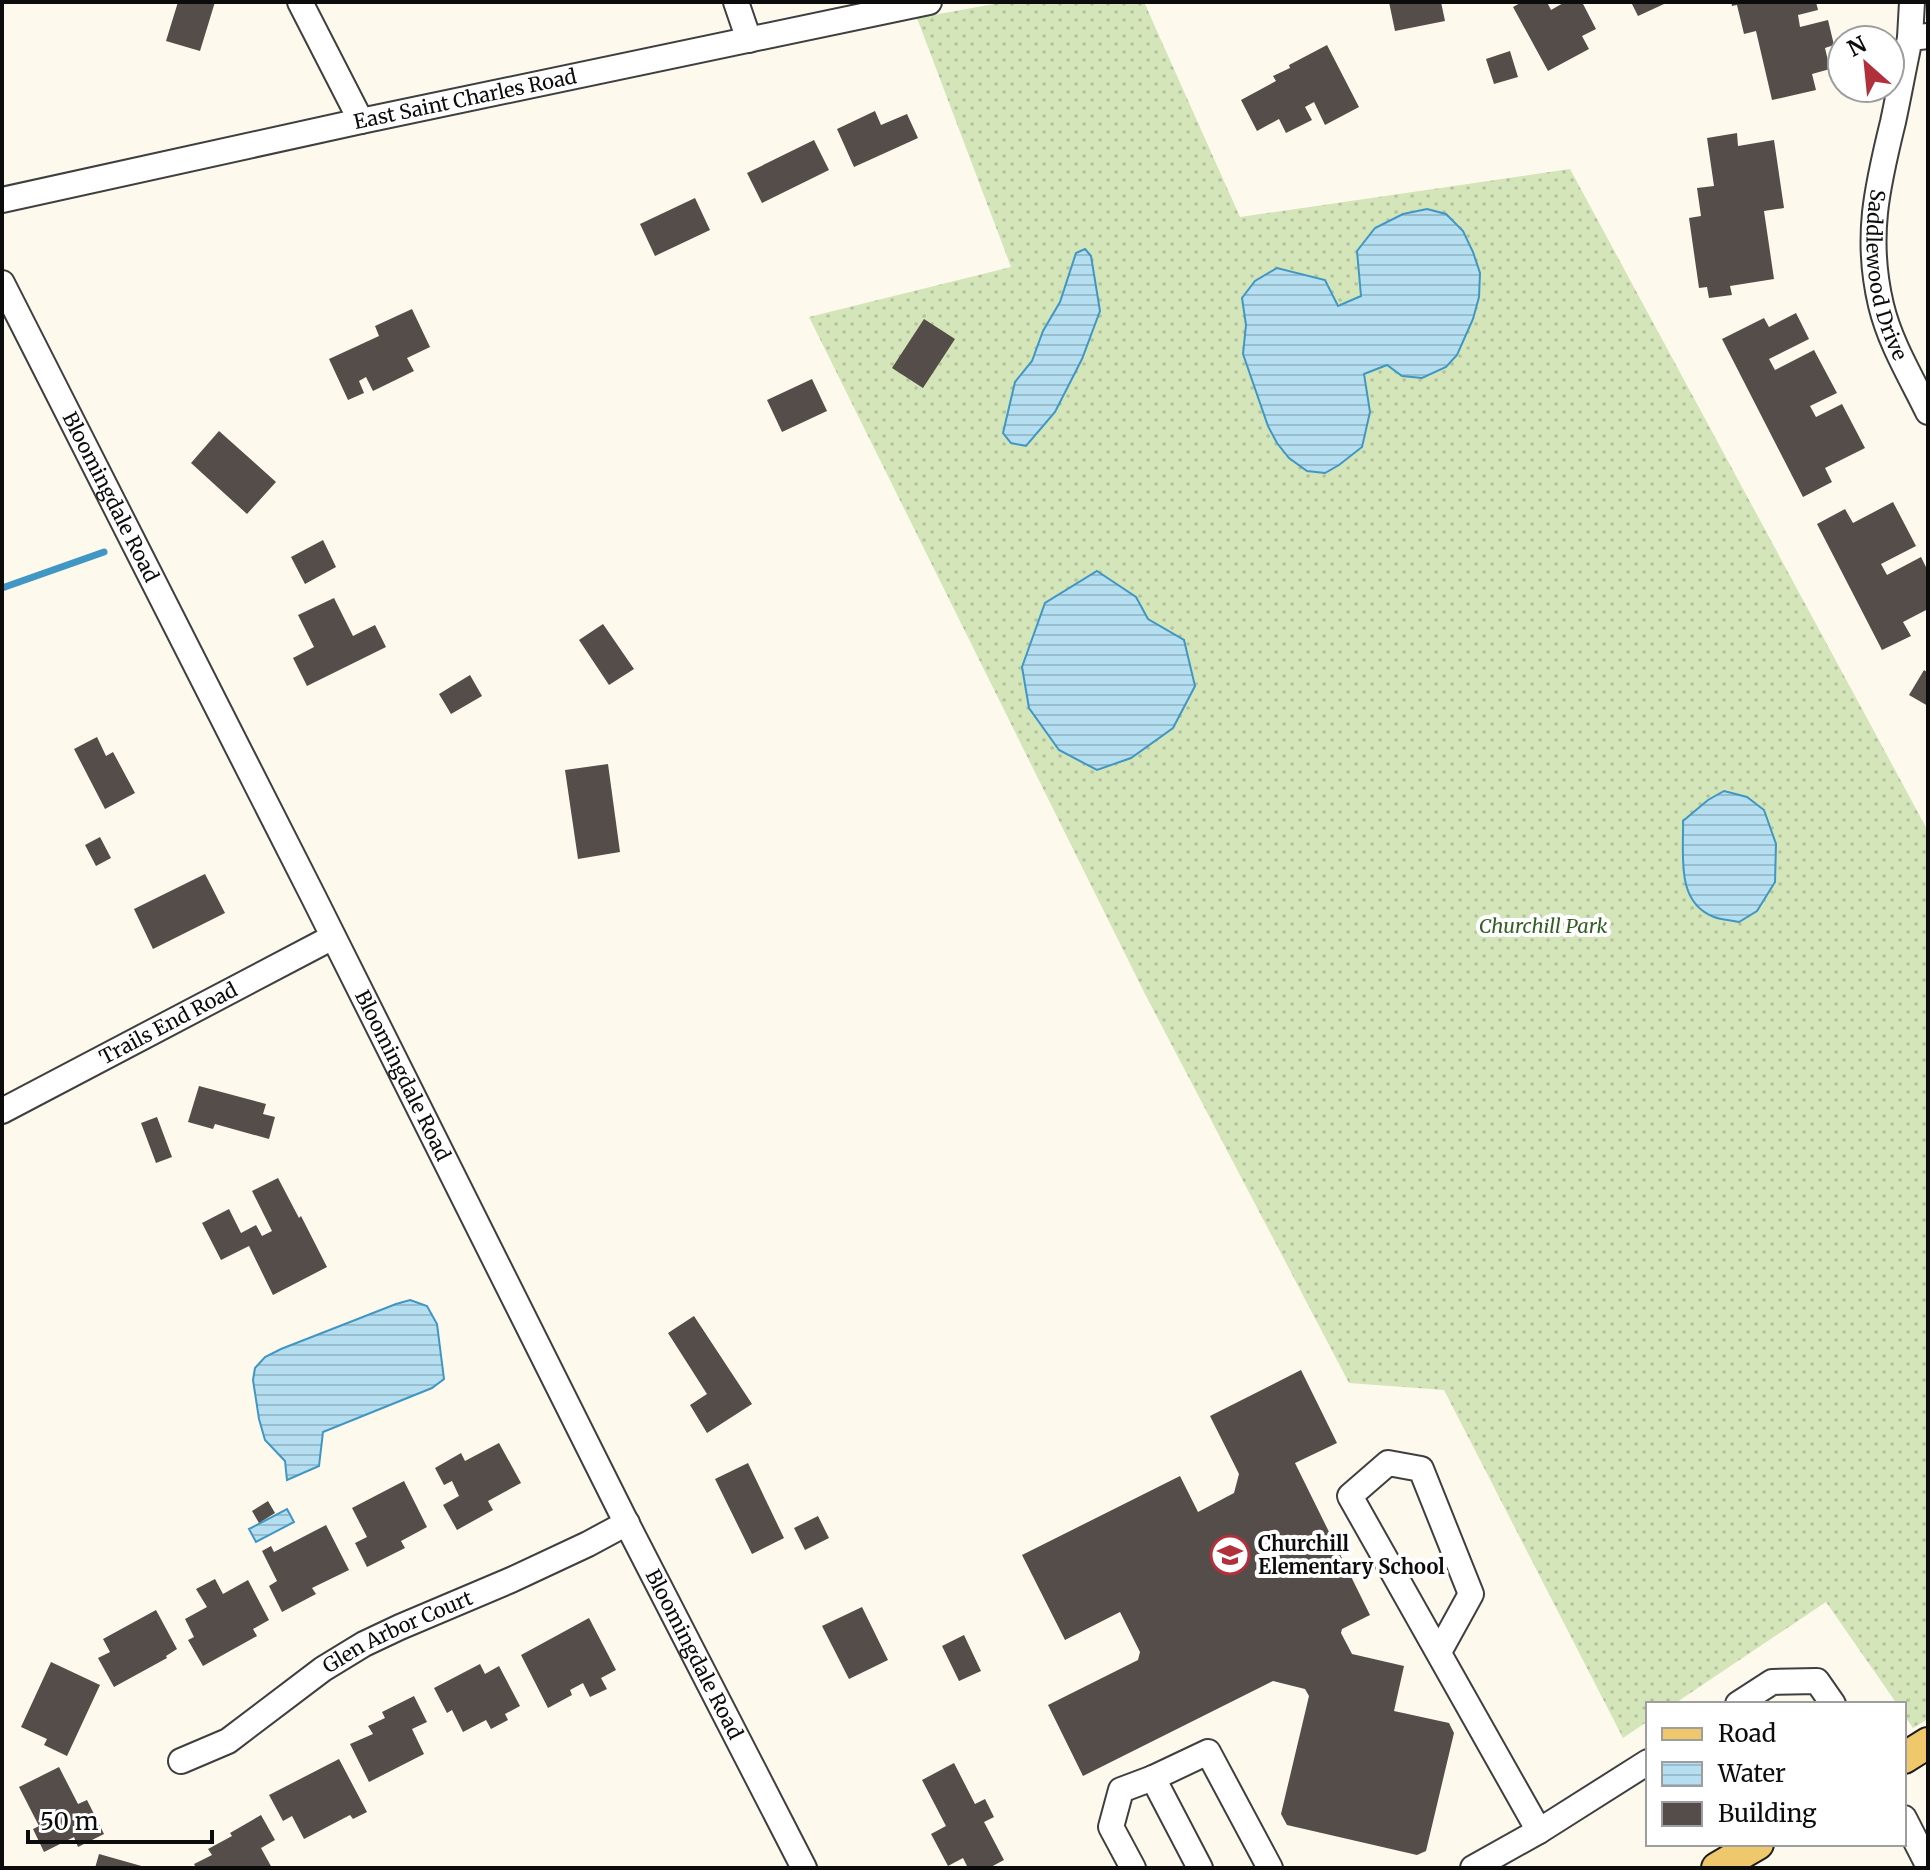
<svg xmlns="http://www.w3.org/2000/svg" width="1930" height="1870" viewBox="0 0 1930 1870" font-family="Merriweather,serif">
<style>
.grass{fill:url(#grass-dots)}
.water{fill:url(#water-rules);stroke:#4197c3;stroke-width:2}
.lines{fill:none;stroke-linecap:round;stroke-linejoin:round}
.stream{stroke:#4197c3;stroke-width:7}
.building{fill:#544d49}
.minor-casing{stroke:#3f3f3f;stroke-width:28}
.major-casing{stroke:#1d1d1d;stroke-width:34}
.minor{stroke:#fff;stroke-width:24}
.major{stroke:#efc86c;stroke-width:30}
.labels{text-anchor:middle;stroke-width:8;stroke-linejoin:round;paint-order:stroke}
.street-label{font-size:20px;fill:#0c0c0c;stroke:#fff}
.park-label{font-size:20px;font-style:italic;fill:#325f22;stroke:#fff}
.poi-label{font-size:20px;font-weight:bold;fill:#0c0c0c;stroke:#fff;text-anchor:start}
</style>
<defs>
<pattern id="grass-dots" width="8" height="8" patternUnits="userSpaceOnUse" patternTransform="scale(2)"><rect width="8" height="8" fill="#d3e5b9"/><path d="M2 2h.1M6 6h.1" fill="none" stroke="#b4c39e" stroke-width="1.8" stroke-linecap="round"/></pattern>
<pattern id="water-rules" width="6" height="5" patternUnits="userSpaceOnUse" patternTransform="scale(2)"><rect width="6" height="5" fill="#b5def1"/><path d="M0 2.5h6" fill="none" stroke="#9abdcd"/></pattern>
</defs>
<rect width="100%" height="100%" fill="#fef9ed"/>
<!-- grass -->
<path class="grass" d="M1005,2H1144L1240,217L1570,169L1928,831V1719L1913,1728L1904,1715V1704H1897L1826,1602L1674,1704H1648V1721L1623,1738L1444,1390L1349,1383L1145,994L809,317L1011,267L917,18Z"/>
<!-- water -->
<path class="water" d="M1427,209L1446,214L1463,231L1473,252L1480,273L1479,297L1473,319L1457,355L1446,367L1422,378L1402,376L1387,365L1364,374L1370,412L1362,447L1339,465L1325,473L1307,471L1289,458L1277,443L1268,426L1243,354L1246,325L1242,298L1255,281L1277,268L1325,280L1338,306L1361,296L1357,251L1375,228L1403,214Z
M1085,249L1091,256L1100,311L1082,359L1055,412L1026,446L1011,443L1003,433L1015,382L1032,361L1043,331L1060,302L1076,253Z
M1097,571L1136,597L1148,619L1184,640L1195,686L1173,728L1131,758L1097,770L1059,750L1029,708L1022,667L1045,603Z
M1724,791L1747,797L1764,810L1776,844L1775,882L1757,911L1739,922C1731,920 1722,920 1714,917C1675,902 1684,855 1683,821L1708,800Z
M410,1300L427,1306L437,1324L444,1379L432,1388L323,1432L319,1466L287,1480L285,1461L265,1440L259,1419L253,1380L255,1368L265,1357L281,1349L396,1304Z
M287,1509L294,1522L256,1542L249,1529Z"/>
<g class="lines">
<!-- stream -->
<path class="stream" d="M2,588L104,552"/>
</g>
<!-- building -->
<path class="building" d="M178,2H215L200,51L166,41Z
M1389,2H1441L1445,21L1395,31Z
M1522,2H1547L1551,10L1565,2H1582L1596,29L1582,36L1589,49L1548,71L1513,7Z
M1631,2H1663L1664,4L1638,16Z
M1731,2H1816L1818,10L1798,15L1800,27L1828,20L1834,45L1825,48L1830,69L1812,74L1816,90L1772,100L1756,31L1744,34L1737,5L1732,6Z
M1327,45L1359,107L1325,125L1314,102L1305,107L1312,120L1286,133L1279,119L1257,131L1241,100L1276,81L1273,76L1290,68L1289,65Z
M1510,51L1518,77L1494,84L1486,59Z
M875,111L881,125L907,114L918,138L854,167L837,129Z
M1737,133L1738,146L1774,140L1784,208L1764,211L1774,279L1730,286L1732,295L1709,298L1707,287L1699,288L1689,218L1701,216L1697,188L1714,186L1707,138Z
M814,140L829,170L762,203L747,173Z
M695,198L710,230L655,256L640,224Z
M412,309L430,347L407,358L414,371L373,391L366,377L359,381L364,393L348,400L329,359L379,336L375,326Z
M1796,313L1809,339L1769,359L1775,370L1814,350L1837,393L1810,406L1816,417L1842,404L1865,448L1825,468L1832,482L1803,497L1722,339L1764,318L1769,327Z
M924,319L955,339L923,388L892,368Z
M812,379L827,411L782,432L767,400Z
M219,431L276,482L247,514L191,463Z
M1893,502L1916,546L1881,564L1887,575L1921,557L1928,571V609L1903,622L1911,636L1882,650L1817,524L1845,509L1853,523Z
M323,540L336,567L305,584L291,557Z
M334,598L353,636L375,625L386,647L307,686L293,658L314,647L298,615Z
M603,624L634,669L609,685L579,640Z
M1924,670L1928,673V706L1909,695Z
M470,675L482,696L451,714L439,694Z
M97,737L106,756L113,752L135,793L105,809L74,749Z
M608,764L620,852L578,859L565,770Z
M100,837L111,858L96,866L85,845Z
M205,874L225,913L153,949L134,909Z
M199,1086L266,1104L263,1114L275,1117L269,1139L215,1124L213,1129L188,1122Z
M157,1117L172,1157L156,1163L141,1123Z
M278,1178L299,1218L301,1216L327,1267L273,1295L249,1246L221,1260L202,1223L229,1209L241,1233L256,1225L262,1236L272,1231L252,1191Z
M694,1316L752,1404L707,1433L690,1405L707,1394L668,1333Z
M1301,1370L1337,1443L1295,1463L1370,1615L1342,1629L1341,1633L1352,1654L1404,1666L1394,1711L1449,1723L1454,1733L1426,1851L1417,1855L1287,1825L1281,1814L1309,1696L1305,1689L1273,1681L1083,1776L1048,1705L1138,1660L1140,1652L1120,1612L1065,1640L1022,1555L1180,1476L1198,1512L1234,1493L1239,1474L1210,1416Z
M499,1443L521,1483L488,1501L493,1510L457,1530L443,1505L459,1496L452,1481L444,1485L435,1468L461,1453L465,1461Z
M748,1463L784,1538L752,1554L715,1479Z
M404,1481L427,1527L401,1541L405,1548L367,1567L355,1543L367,1537L352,1508Z
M268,1501L275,1513L259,1523L252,1511Z
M818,1516L829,1538L805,1550L794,1528Z
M326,1525L349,1570L312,1588L316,1594L282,1612L269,1586L277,1581L262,1551L271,1546L274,1552Z
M215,1579L223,1594L248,1580L269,1620L253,1629L257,1636L203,1666L188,1640L194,1637L185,1619L207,1607L196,1589Z
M862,1607L888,1660L849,1679L822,1626Z
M156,1610L177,1649L166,1656L167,1658L114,1687L98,1658L110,1652L103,1639Z
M589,1618L616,1670L601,1678L607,1689L590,1697L583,1683L570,1690L572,1695L548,1708L521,1655Z
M964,1635L981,1671L959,1681L942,1646Z
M51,1662L100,1685L67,1756L44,1745L47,1739L21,1727Z
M480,1664L485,1674L499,1666L520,1706L505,1714L508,1720L491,1729L486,1720L463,1732L452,1710L447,1713L434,1688Z
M414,1696L427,1722L412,1729L424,1754L369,1782L350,1744L373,1734L368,1726L385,1718L382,1712Z
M339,1759L367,1812L353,1819L350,1815L304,1839L292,1816L283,1821L269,1795Z
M954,1763L975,1804L985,1799L994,1817L984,1822L1004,1860L989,1868H968L963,1858L948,1866L931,1834L946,1826L922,1780Z
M59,1767L78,1804L87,1800L104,1834L78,1847L74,1837L44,1852L33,1829L39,1826L19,1787Z
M261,1815L275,1840L261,1848L272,1868H196L194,1864L212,1855L208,1849L232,1836L230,1833Z
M99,1854L145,1867L144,1868H95Z"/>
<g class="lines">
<defs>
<g id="minor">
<path d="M300,2L361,121"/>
<path d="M736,2L749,40"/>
<path id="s1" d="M1928,36L1910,38C1904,66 1899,94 1893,122C1877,187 1865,238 1881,305C1890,343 1911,377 1928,412"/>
<path d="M1910,38L1912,2"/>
<path id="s2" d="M2,200L361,121L929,2"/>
<path id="s3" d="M2,283L313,896L625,1520L804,1868"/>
<path id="s4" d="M2,1111L333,937"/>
<path d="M1439,1652L1471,1594L1421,1469L1388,1463L1350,1496L1539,1831"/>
<path d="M1738,1704L1772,1682L1817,1681L1833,1704"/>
<path id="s5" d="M181,1761L228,1741L323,1669L364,1644L400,1627L511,1580L588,1544L627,1523"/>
<path d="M1153,1778L1200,1868"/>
<path d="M1904,1818L1928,1865"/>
<path d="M1133,1868L1111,1827L1121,1790L1153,1778L1208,1752L1270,1868"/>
<path d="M1473,1868L1539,1831L1648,1762"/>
</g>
<path id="major" d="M1904,1758L1928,1743
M1717,1868L1758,1844"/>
</defs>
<!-- minor casing -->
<use href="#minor" class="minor-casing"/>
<!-- major casing -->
<use href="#major" class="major-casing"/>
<!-- minor -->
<use href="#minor" class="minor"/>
<!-- major -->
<use href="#major" class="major"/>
</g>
<!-- icons -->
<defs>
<symbol id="school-ring" viewBox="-11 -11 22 22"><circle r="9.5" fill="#fff" stroke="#b22f3c" stroke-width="1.5"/><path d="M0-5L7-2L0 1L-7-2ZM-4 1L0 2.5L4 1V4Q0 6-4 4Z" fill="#b22f3c"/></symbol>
</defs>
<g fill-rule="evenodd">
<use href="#school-ring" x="1208" y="1533" width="44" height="44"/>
</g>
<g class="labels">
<!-- street labels -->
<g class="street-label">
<text dy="7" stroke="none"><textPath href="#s2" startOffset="474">East Saint Charles Road</textPath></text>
<text dy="7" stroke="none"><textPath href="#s1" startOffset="260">Saddlewood Drive</textPath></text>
<text dy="7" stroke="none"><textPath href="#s3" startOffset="240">Bloomingdale Road</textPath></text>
<text dy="7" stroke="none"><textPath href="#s4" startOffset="188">Trails End Road</textPath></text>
<text dy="7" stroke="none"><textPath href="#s3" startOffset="888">Bloomingdale Road</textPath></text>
<text dy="7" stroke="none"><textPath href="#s5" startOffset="254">Glen Arbor Court</textPath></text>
<text dy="7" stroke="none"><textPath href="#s3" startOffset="1536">Bloomingdale Road</textPath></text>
</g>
<!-- park labels -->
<g class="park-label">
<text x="1543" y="933">Churchill Park</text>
</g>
<!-- poi labels -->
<g class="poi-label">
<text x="1258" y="1551">Churchill<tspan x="1258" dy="23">Elementary School</tspan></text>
</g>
</g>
<!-- border -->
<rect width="1930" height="1870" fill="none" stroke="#0c0c0c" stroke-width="8"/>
<!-- legend -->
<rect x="1646" y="1702" width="260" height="144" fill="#ffffff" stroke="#9e9e9e" stroke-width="2"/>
<rect x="1662" y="1728" width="40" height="12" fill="#efc86c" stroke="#9e9e9e" stroke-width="2"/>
<text x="1718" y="1742" font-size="24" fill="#0c0c0c">Road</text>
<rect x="1662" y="1762" width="40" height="24" fill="url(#water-rules)" stroke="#9e9e9e" stroke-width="2"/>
<text x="1718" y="1782" font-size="24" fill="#0c0c0c">Water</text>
<rect x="1662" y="1802" width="40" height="24" fill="#544d49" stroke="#9e9e9e" stroke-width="2"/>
<text x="1718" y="1822" font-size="24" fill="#0c0c0c">Building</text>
<!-- north arrow -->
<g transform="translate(1866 64) rotate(333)"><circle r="38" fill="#ffffff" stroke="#9e9e9e" stroke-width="2"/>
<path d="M0-6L14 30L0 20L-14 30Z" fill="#b22f3c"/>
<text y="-12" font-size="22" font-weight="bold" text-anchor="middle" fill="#0c0c0c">N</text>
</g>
<!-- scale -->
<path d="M28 1830v12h184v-12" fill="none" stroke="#0c0c0c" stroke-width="4"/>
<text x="40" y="1830" font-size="24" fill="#0c0c0c" stroke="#ffffff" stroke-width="6" paint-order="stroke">50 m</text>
</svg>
